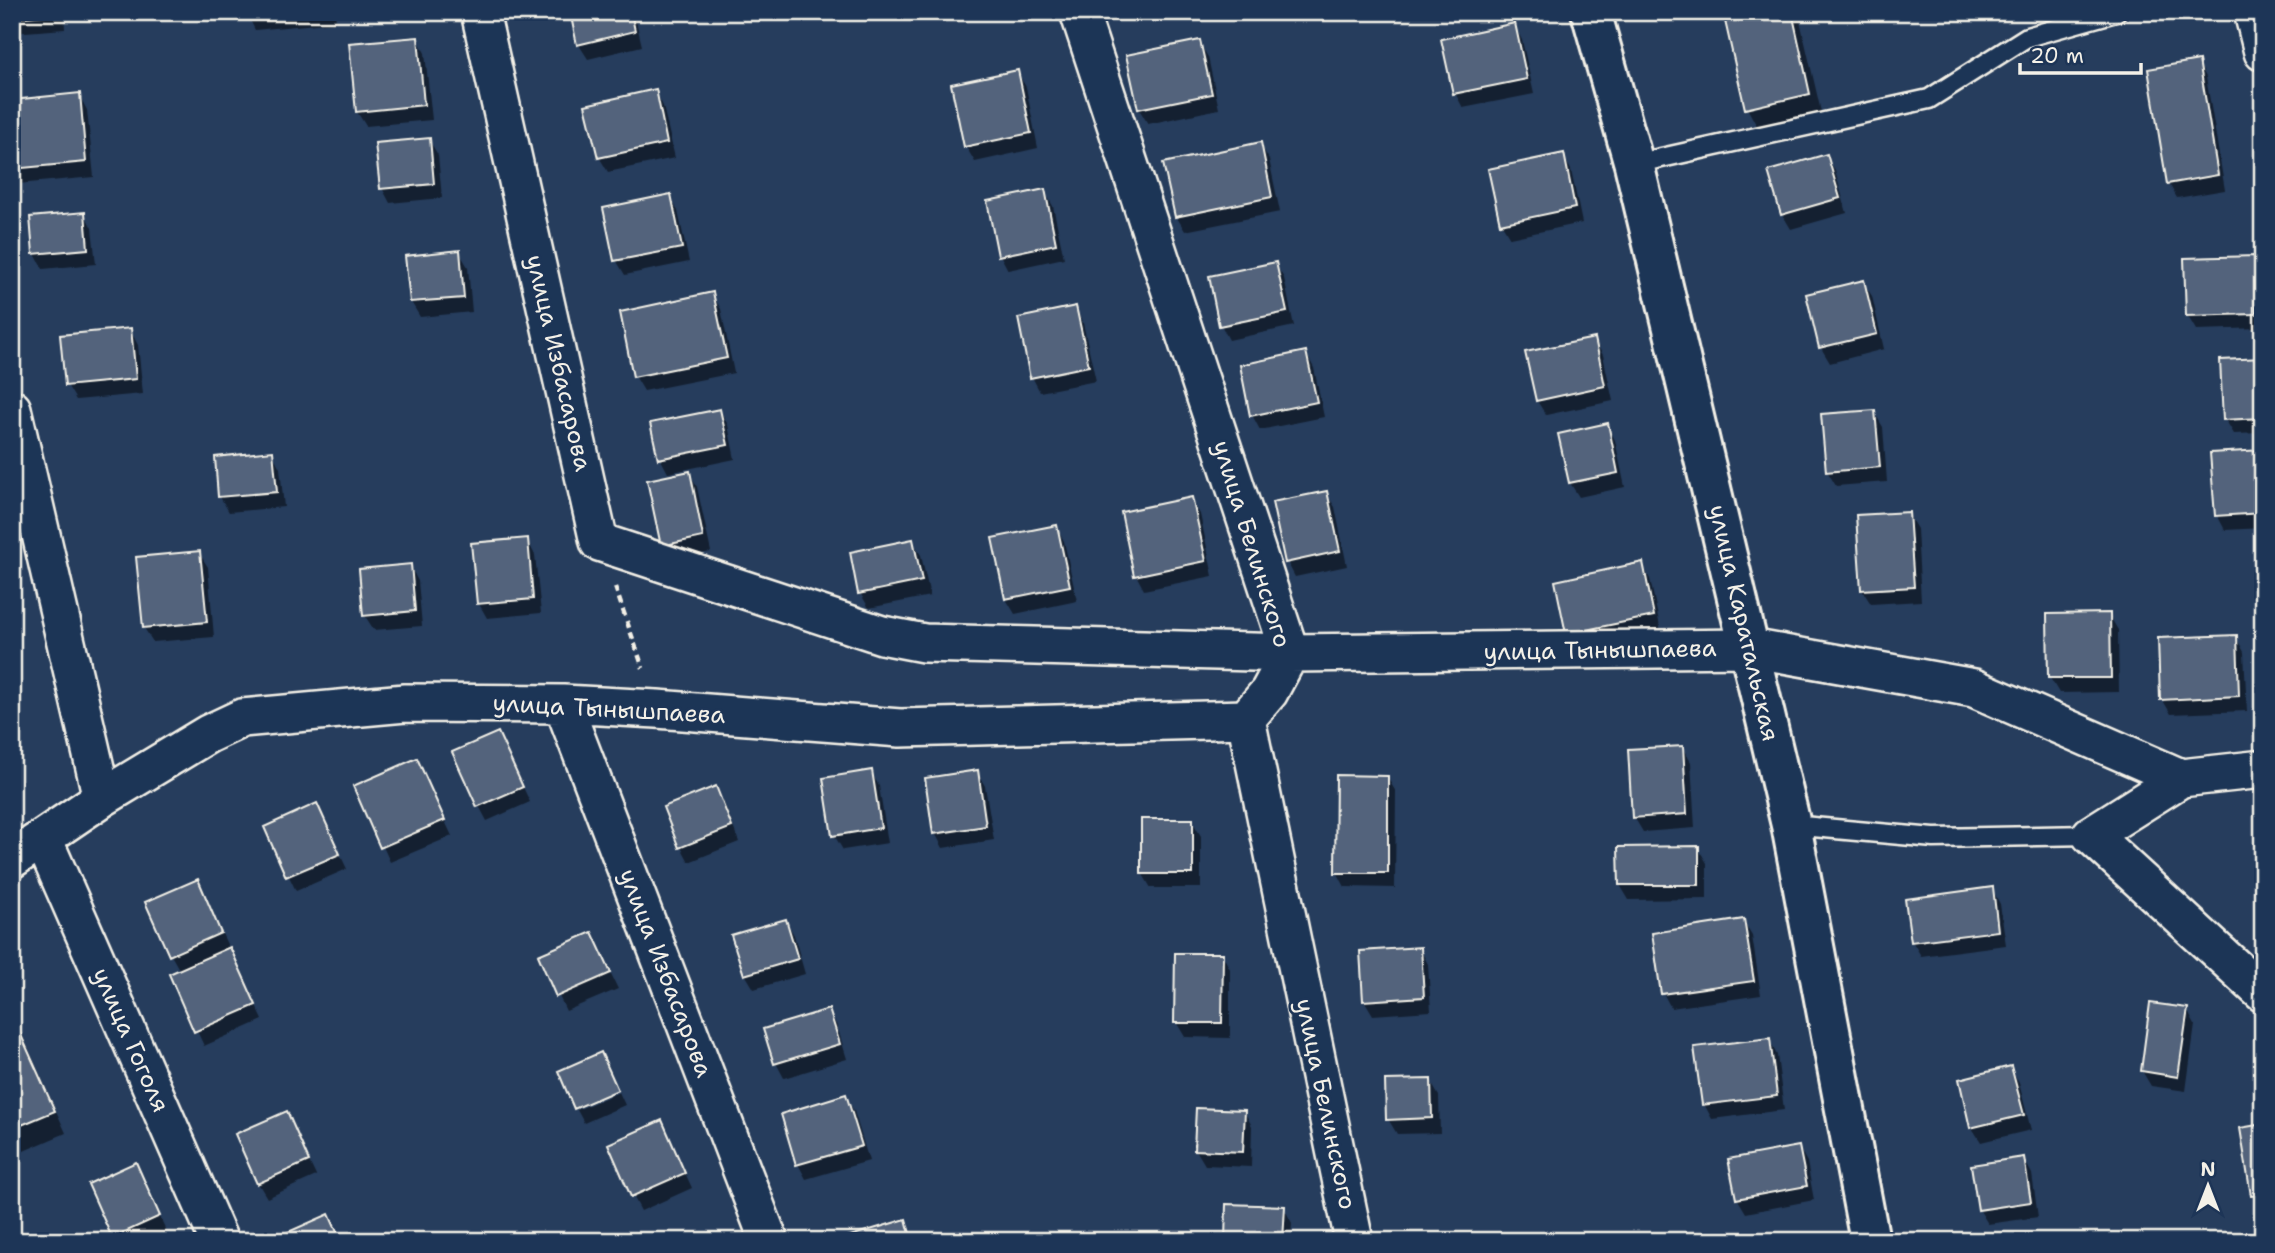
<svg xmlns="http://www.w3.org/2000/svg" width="2275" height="1253" viewBox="0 0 2275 1253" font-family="'Shantell Sans',sans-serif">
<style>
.shadow{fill:#0007}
.building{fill:#52647b;stroke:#f4f1e8;stroke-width:2}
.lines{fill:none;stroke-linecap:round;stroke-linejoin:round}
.service-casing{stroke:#f4f1e8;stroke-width:23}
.minor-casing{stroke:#f4f1e8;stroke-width:42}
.tertiary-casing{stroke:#f4f1e8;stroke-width:44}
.path{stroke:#f4f1e8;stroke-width:4.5;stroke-dasharray:7 5;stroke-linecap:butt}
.service{stroke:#1d3557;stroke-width:18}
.minor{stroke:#1d3557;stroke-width:37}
.tertiary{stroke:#1d3557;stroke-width:38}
.labels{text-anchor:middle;stroke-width:5;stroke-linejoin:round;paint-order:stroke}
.street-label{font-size:24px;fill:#f4f1e8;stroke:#1d3557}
</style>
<rect width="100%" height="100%" fill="#263d5d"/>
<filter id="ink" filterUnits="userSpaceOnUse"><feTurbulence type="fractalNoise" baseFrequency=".0143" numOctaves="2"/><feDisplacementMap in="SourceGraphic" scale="14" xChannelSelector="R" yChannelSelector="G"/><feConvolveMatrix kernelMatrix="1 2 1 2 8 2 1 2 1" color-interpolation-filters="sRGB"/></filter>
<g filter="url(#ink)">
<!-- shadow -->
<path class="shadow" d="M12,12H64L65,29L12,33Z
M246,12H335L336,22L255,30Z
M571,12H634L642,46L588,59L579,45Z
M925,12H975L931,21Z
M1725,12H1798L1822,116L1759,130L1747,108Z
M1875,12H1909L1881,21Z
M1514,25L1522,40L1534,94L1463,108L1455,93Z
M417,38L425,53L432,120L366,126L357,112Z
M1199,42L1208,57L1219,109L1148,124L1139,109L1128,57Z
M2198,62L2206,77L2225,190L2177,198L2169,184Z
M1017,72L1026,87L1038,148L975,162L966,147L953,85Z
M655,91L663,106L675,158L608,172L599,157Z
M79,95L87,110L94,177L18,184L12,174V101Z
M429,140L438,155L442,198L390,203L382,188Z
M1260,144L1269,159L1280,212L1185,231L1176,216Z
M1563,155L1571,170L1582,223L1510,238L1501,223Z
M1826,156L1835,171L1847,213L1791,229L1782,214Z
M1044,191L1053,206L1064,258L1008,270L1000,255Z
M670,196L678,211L689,262L625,275L616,260Z
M84,213L92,228L96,264L43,269L35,254Z
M459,252L468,267L472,312L420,317L411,302Z
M2254,257L2262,272L2263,328L2196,330L2187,315Z
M1275,264L1284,278L1294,326L1229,340L1221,325Z
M1863,282L1872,296L1884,349L1830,363L1821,348L1808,295Z
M712,294L721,309L734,373L644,391L635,376Z
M1075,308L1083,323L1096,381L1040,392L1032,377Z
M130,330L138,345L143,394L76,400L67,385Z
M1594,340L1603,355L1613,401L1546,415L1537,401Z
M1306,353L1314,368L1324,417L1260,430L1252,415Z
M2263,360V433L2234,434L2225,419Z
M720,410L728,425L735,459L668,473L660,458Z
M1874,412L1883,427L1887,482L1836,486L1827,471Z
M1607,425L1615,440L1625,487L1579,497L1570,483Z
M2263,451V528L2225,530L2217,515Z
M272,453L280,468L284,507L229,512L220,497Z
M689,473L697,487L711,552L671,560L662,545Z
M1326,493L1335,507L1347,566L1295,577L1287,562Z
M1191,499L1200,514L1213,576L1144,590L1136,575Z
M1908,514L1917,529L1921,601L1871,604L1862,590Z
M1056,527L1064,541L1077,601L1015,614L1006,599L994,539Z
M527,540L535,555L541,613L487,618L479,604Z
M912,541L921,555L930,596L869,608L860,593Z
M199,553L208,567L214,637L153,642L144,628Z
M1642,564L1650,579L1661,631L1567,634Z
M410,566L418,581L422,626L374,630L365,616Z
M2109,615L2118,630L2119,692L2059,693L2050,678Z
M2236,637L2244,652L2247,711L2171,714L2162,699Z
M498,734L530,802L487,821L479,806Z
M1682,747L1691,762L1695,828L1643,832L1634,817Z
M417,761L452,836L390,862L356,787Z
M871,772L879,786L888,843L843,850L834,835Z
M977,772L985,786L994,840L943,848L935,833Z
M1387,777L1396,792L1395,888L1345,887L1337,872Z
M715,788L724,803L739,842L689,862L681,847Z
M317,805L347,869L296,891L266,828Z
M1192,821L1201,836V888H1151L1142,873Z
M1698,848L1707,863V899L1629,900L1620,885Z
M197,881L263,1020L204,1046L171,975L180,971L171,955Z
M1992,889L2000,904L2006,945L1921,956L1912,941Z
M786,921L794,935L805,974L754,989L745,974Z
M1743,921L1752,936L1761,995L1671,1008L1663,993Z
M591,934L618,989L566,1011L540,956Z
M1420,949L1428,964L1431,1011L1373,1015L1364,1000Z
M1222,954L1230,969V1038L1185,1037L1176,1022Z
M2187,1010L2195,1025L2186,1091L2151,1086L2142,1071Z
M829,1011L837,1026L847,1059L784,1078L776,1063Z
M12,1012L66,1133L12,1156Z
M1769,1040L1777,1055L1784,1110L1712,1119L1704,1104Z
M2010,1068L2019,1083L2031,1130L1981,1142L1972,1128L1961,1081Z
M1430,1081L1439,1096L1440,1133L1397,1134L1388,1119Z
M619,1092L625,1105L584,1123L577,1110Z
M845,1096L854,1111L869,1161L806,1179L798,1164Z
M1244,1111L1252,1126L1251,1167L1205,1165L1196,1150Z
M286,1113L316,1176L267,1198L258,1183Z
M662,1122L692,1188L641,1211L633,1196Z
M2263,1126V1210L2262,1211L2253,1196Z
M1799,1148L1807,1162L1814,1200L1746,1213L1737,1198Z
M2024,1159L2032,1174L2038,1217L1988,1224L1979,1209Z
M135,1165L167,1232L146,1241H116L113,1237Z
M1284,1208L1292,1223L1291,1241H1227Z
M905,1221L915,1241H839Z"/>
<!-- building -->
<path class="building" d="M12,12H58V14L12,18Z
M244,12H276L244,15Z
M570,12H631L635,31L577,45Z
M1723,12H1792L1810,94L1745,109Z
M1515,23L1527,79L1453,94L1441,39Z
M418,37L424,105L356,112L349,43Z
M1200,40L1212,94L1138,109L1126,55Z
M2199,60L2218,175L2167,184L2148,69Z
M1018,70L1031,133L964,147L951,84Z
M656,89L667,143L598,158L585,105Z
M80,93L86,162L12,169V100Z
M430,138L434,184L380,189L375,143Z
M1261,142L1272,197L1175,217L1163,163Z
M1564,153L1575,208L1500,224L1488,169Z
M1827,154L1840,198L1781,215L1768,171Z
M1045,189L1056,244L998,256L987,201Z
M671,194L682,248L614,261L603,208Z
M85,212L88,249L33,254L30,217Z
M460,250L464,298L410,302L405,256Z
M2255,256L2256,314L2186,316L2184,258Z
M1276,262L1287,312L1219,326L1209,276Z
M1864,280L1877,334L1819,348L1806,294Z
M713,292L727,358L633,377L620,312Z
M1076,306L1089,366L1030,378L1018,318Z
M131,328L136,379L65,386L60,335Z
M1595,338L1605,386L1536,401L1525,352Z
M1306,351L1317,402L1250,416L1240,365Z
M2263,358V418L2223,420L2220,360Z
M720,409L728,445L658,459L650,423Z
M1875,410L1880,467L1826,472L1821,414Z
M1608,423L1618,473L1569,483L1558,434Z
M2263,450V513L2215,516L2210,453Z
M273,451L277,492L218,497L215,457Z
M690,471L703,537L661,546L647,480Z
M1327,491L1340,551L1285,563L1272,502Z
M1192,497L1206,561L1134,576L1121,512Z
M1909,512L1914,587L1861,590L1856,515Z
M1057,525L1070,586L1005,599L992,538Z
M528,538L533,599L477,604L471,543Z
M913,539L922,581L858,594L850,552Z
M2261,548H2263V598L2259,597Z
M200,551L207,622L143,628L136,557Z
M1643,562L1654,616L1566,634L1555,581Z
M411,564L415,611L363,616L359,569Z
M2110,613L2111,678H2048L2047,614Z
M2237,635L2239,696L2160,700L2158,638Z
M498,732L523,787L477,807L452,752Z
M1683,746L1687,814L1632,818L1628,749Z
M417,758L445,820L380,848L353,786Z
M872,770L881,828L832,836L823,778Z
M978,770L986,826L933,834L925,778Z
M1336,775L1388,776V873H1335Z
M716,786L732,827L679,848L663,807Z
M317,803L340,854L286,877L264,827Z
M1141,819H1193V874H1141Z
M1699,846V885H1619L1618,847Z
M198,879L221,933L169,956L145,902Z
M1993,887L1998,931L1911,942L1905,899Z
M786,919L798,959L744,975L731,935Z
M1744,919L1754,981L1661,994L1652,933Z
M592,932L611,973L556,997L538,955Z
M230,947L256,1005L194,1032L169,974Z
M1421,947L1424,997L1363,1001L1360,951Z
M1175,953H1223L1222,1023H1174Z
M2150,1003L2188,1008L2178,1077L2141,1071Z
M829,1009L840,1044L774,1064L763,1029Z
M12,1015L55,1111L12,1129Z
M1770,1038L1777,1096L1702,1105L1694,1047Z
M601,1052L618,1090L574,1109L558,1071Z
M2011,1066L2024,1115L1970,1128L1959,1079Z
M1431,1079L1432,1118L1386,1120L1385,1080Z
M846,1094L862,1146L796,1165L781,1114Z
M1196,1108L1245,1110L1243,1152L1194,1150Z
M287,1111L309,1161L257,1184L235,1134Z
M662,1120L685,1173L631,1197L608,1144Z
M2263,1124V1195L2251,1196L2240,1128Z
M1799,1146L1807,1186L1736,1199L1728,1159Z
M2024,1157L2031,1202L1978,1210L1971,1165Z
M136,1162L160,1216L112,1238L88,1184Z
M1226,1204L1285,1206L1283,1241H1225Z
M329,1214L341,1241H281L279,1236Z
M906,1219L912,1241H837V1240Z"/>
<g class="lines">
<defs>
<path id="service" d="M1634,164L1929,99L2027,37L2116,12
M1791,825L1934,838L2091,835"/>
<path id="minor" d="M480,12L599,542L882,635L924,643L1290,653L1750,648L1974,688L2181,778
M1079,12L1290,653L1269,692L1246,719L1354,1241
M2253,12L2263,52
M12,409L102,798
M563,704L769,1241
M2263,769L2181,778L2091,835L2263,993
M43,839L219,1241
M12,859L102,798L208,734L242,718L405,703L563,704L657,709L900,728L1246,719"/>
<path id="tertiary" d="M1591,12L1634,164L1791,825L1870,1241"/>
</defs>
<!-- service casing -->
<use href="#service" class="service-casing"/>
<!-- minor casing -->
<use href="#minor" class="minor-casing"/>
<!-- tertiary casing -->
<use href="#tertiary" class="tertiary-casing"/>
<!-- path -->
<path class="path" d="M615,587L643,668"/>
<!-- service -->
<use href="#service" class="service"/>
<!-- minor -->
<use href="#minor" class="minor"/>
<!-- tertiary -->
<use href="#tertiary" class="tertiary"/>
</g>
</g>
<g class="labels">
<!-- street labels -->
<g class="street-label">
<text transform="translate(559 363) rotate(77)" y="8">улица Избасарова</text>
<text transform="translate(1252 544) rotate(73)" y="8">улица Белинского</text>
<text transform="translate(1744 623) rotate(77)" y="8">улица Каратальская</text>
<text transform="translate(1600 650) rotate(-1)" y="8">улица Тынышпаева</text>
<text transform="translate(609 709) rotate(3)" y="8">улица Тынышпаева</text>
<text transform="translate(666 973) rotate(69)" y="8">улица Избасарова</text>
<text transform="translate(131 1040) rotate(66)" y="8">улица Гоголя</text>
<text transform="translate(1326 1104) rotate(78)" y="8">улица Белинского</text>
</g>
</g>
<!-- margin -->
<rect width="2275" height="1253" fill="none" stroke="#1d3557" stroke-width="42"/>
<rect x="21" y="21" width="2233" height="1211" fill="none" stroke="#f4f1e8" stroke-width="2.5" filter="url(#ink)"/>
<!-- north arrow -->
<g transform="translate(2208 1186)" stroke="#1d3557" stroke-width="5" paint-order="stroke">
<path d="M0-5L12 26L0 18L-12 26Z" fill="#f4f1e8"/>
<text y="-10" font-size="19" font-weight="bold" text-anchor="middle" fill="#f4f1e8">N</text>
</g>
<!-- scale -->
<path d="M2020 63v10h121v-10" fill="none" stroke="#f4f1e8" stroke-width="3.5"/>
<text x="2030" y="63" font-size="21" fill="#f4f1e8" stroke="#1d3557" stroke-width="5" paint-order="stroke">20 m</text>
</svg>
